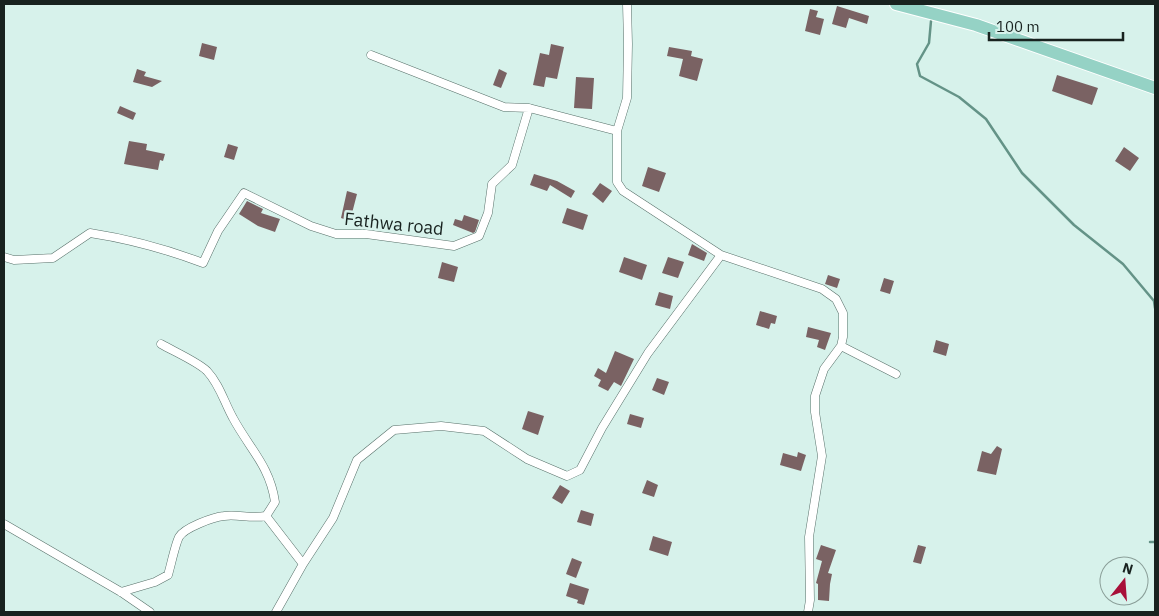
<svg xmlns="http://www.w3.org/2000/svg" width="1159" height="616" viewBox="0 0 1159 616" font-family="'IBM Plex Sans',sans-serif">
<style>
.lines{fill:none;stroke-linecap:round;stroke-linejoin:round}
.stream{stroke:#649387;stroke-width:2.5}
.building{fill:#7a6263}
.street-casing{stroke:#577069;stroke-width:9}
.primary-casing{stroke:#fff;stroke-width:14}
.street{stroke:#fff;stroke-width:8}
.primary{stroke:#95d2c5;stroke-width:12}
.labels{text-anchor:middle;stroke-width:5;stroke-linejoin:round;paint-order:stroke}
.street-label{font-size:18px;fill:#18221f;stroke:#d7f2eb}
</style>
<rect width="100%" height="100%" fill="#d7f2eb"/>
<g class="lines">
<!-- stream -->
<path class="stream" d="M931,21L929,43L917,64L920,76L959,97L986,119L1022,173L1074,225L1123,264L1154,301L1155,308
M1150,542H1155"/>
</g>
<!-- building -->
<path class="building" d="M837,6L869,16L867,24L849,18L846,28L832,24Z
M810,9L818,11L816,17L824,19L820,35L805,31Z
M202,43L217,47L214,60L199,56Z
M551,44L564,47L557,79L546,77L544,87L533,85L540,53L549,55Z
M669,47L692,51L691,56L703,59L697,81L679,76L683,59L667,56Z
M137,69L146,72L144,76L162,81L152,87L133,82Z
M499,69L507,73L501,88L493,85Z
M1057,75L1098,88L1092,105L1052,91Z
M576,77L594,78L592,109L574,108Z
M120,106L136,113L133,120L117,113Z
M129,141L147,144L146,150L165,154L163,161L160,160L158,170L124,164Z
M228,144L238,147L234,160L224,157Z
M1124,147L1139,158L1130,171L1115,161Z
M648,167L666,173L659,192L642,186Z
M534,174L557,181L575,191L571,198L550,185L547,191L530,185Z
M600,183L612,191L603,203L592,194Z
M347,191L357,194L350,221L341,218Z
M247,201L263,209L261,213L280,219L275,232L258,226L239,214Z
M567,208L588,215L583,230L562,223Z
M464,215L479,220L475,232L473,233L453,225L455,219L462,221Z
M692,244L707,253L704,261L688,255Z
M624,257L647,265L642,280L619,272Z
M668,257L684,262L678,278L662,273Z
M442,262L458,267L454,282L438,278Z
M828,275L840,279L837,288L825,284Z
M884,278L894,281L890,294L880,291Z
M659,292L673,296L670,309L655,305Z
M760,311L777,316L775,324L771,323L769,329L756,325Z
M808,327L831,333L825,350L817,347L819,340L806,337Z
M936,340L949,344L946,356L933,352Z
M615,351L634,359L621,386L614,382L608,391L598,386L601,380L594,376L598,368L606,373Z
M657,378L669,382L664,395L652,390Z
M528,411L544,416L538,435L522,429Z
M630,414L644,418L641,428L627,424Z
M997,446L1002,449L996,475L977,471L982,451L991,454Z
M798,452L806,455L801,471L780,465L783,453L797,457Z
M647,480L658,485L654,497L642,493Z
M560,485L570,491L562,504L552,498Z
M581,510L594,514L591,526L577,522Z
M653,536L672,542L668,556L649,550Z
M821,545L836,550L828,573L832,574L830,584L829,601L818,600V584L816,583L822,561L816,559Z
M918,545L926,547L921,564L913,562Z
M572,558L582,562L576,578L566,574Z
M570,583L589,589L584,605L577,603L578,600L566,596Z"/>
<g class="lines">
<defs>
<path id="street" d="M371,55L504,107L529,108
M617,131V182L623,191L721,255L822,289L836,299L843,313V337L841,346L824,369L815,396V412L822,456L809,537L810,600L808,612
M4,257L14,260L53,258L90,233C129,239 166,249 203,263L218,231L244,193L311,226L336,234H366L454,246L479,236L488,213L492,184L512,165L529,108L617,131L627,98L628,44L627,4
M841,346L896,374
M266,516L303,564L276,612
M4,524L121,592L150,612
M303,564L333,518L357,460L394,430L441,426L484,431L527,459L567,476L580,470L602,428L648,353L721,255
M121,592L155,582L168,575C171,565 175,545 179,537C184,528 213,517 224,516C238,514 251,519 266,516L275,502C270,466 249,448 233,418C224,402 220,385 207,371C198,362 173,351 161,344"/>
<path id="primary" d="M896,4L976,25L1155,88"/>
</defs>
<!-- street casing -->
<use href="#street" class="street-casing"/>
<!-- primary casing -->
<use href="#primary" class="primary-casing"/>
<!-- street -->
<use href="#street" class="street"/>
<!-- primary -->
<use href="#primary" class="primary"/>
</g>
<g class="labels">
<!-- street labels -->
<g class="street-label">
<text transform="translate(394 224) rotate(6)" y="6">Fathwa road</text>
</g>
</g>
<!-- border -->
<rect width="1159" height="616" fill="none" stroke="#18221f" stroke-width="10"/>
<!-- north arrow -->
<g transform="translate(1124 581) rotate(17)"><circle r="24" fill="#d7f2eb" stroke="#8b9f99"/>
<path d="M0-4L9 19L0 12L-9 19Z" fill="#a81039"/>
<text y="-8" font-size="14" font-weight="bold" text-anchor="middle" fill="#18221f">N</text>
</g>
<!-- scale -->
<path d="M989 32v8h134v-8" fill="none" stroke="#18221f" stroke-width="2.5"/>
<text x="996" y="32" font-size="15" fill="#18221f" stroke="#d7f2eb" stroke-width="4" paint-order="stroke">100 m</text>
</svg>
